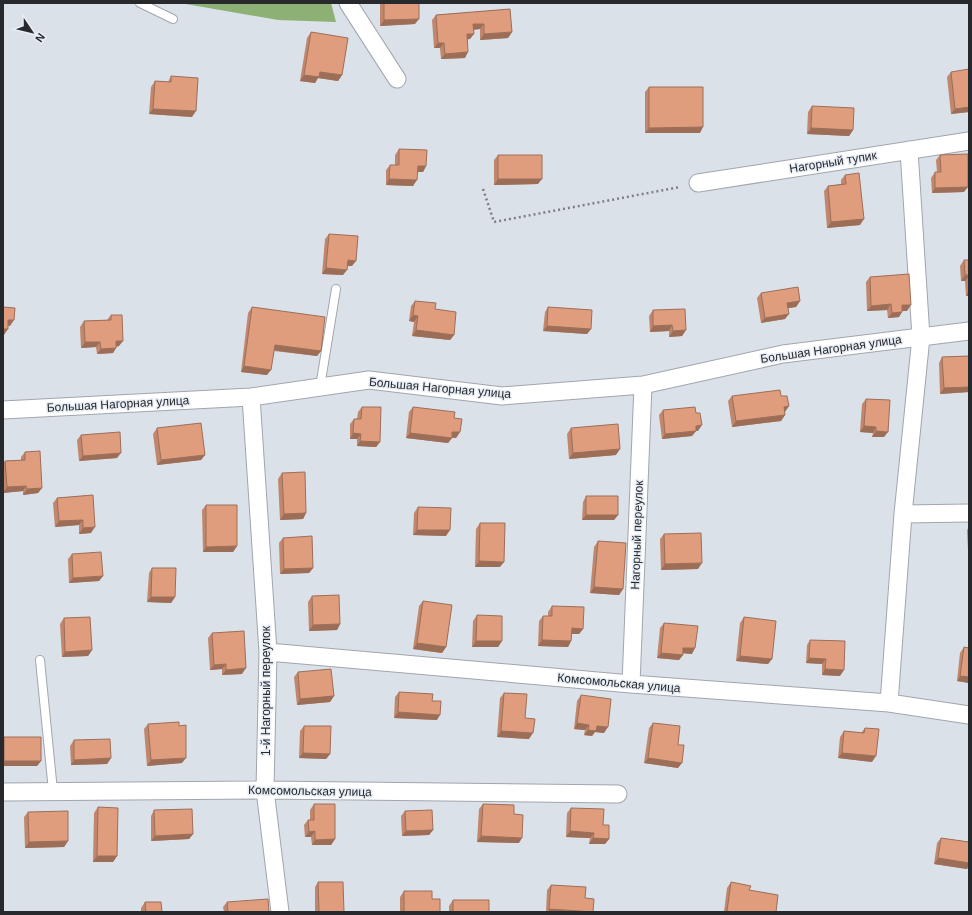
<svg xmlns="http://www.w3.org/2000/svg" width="972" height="915" viewBox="0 0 972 915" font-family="Helvetica,sans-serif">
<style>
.forest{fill:#8db075}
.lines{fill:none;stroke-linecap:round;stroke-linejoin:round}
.lane-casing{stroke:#a1a6ad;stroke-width:10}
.street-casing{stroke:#a1a6ad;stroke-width:19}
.path{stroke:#7c8085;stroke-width:2.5;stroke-dasharray:2 3;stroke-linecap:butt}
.lane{stroke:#fff;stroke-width:8}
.street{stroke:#fff;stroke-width:17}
.wall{fill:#c0876c}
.shaded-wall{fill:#9c6e58}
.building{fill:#df9d7d;stroke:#9c6e58}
.labels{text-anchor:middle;stroke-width:3;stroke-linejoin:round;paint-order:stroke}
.street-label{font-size:12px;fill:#27292c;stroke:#e8eef6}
</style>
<rect width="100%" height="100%" fill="#dbe1e9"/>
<!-- forest -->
<path class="forest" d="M180,3H331L336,22L278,20Z"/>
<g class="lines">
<defs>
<path id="lane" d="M140,3L173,19
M320,387L336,289
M40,660L53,791"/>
<path id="street" d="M348,3L397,79
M698,183L969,141
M251,397L268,652L265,790L280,912
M3,410L251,397L369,380L502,396L643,385L783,354L969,331
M903,514L969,513
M268,652L631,684L889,703L969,715
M631,684L643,385
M889,703L903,514L921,337L909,150
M3,792L265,790L618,794"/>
</defs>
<!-- lane casing -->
<use href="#lane" class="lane-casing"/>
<!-- street casing -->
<use href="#street" class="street-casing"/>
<!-- path -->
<path class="path" d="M483,189L494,222L680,187"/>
<!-- lane -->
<use href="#lane" class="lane"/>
<!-- street -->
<use href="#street" class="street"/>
</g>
<!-- wall -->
<path class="wall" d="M380,3H419L415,24L380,26Z
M510,9L512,32L508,38L480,40V29L473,30L470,39H468L465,58L441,59L440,48H434L432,20L436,15Z
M311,32L342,75L338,81L318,78L315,83L300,81L307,38Z
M951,72L969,112L951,114L947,77Z
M171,76L192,117L149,114L151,87L155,81L168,82Z
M649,87L700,133H645V92Z
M812,106L853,130L849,136L807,134L808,112Z
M399,149L426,166L423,172H418L413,186L386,185V170L390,165H395V155Z
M498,155L538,184L494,185V160Z
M940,155L964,192L932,193L931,178L935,172H937L936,160Z
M845,175L860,225L827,228L824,191L828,186L841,184V180Z
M329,234L352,266H347L343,275L322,274L325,239Z
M964,260H969V296H966L965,281H961L960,266Z
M870,277L907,311H902L899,317L888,318L887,310L867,311L866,282Z
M761,293L800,301L796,307L788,308L785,319L761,323L757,298Z
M415,301L435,309L454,335L450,340L412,336L414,322L409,321L411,306Z
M252,307L321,351L317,356L274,351L267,375L241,372L248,313Z
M548,307L591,329L587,334L543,331L545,312Z
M653,310L686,330L682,336L669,337V331L650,332L649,316Z
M111,315L119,346L116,347V348L113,353L97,354L96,347L81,348L80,327L84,321L107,320Z
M969,356V392L940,394L939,363L942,357Z
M732,396L789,406L784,412L785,415L781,421L732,427L728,401Z
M866,399L884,437H872L873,433L860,432L862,404Z
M362,407L380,442L376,447L357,446V439H350V424L354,419H357L358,412Z
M413,407L454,418L460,432L456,438H452L448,443L406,438L409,412Z
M663,410L698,431H696L692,436L662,439L659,415Z
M157,428L205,455L201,460L157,465L153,434Z
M571,428L616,455L569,459L567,434Z
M81,435L117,458L79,461L77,440Z
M25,452L42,488L38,493L23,495V491L3,493V464L5,461L21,460V457Z
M282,473L306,513L303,519L280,520L278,479Z
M93,495L91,533L79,534V525L55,527L53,503L57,498Z
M586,496L618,515L614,520H582L583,502Z
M206,505L237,546L233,552H203L202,510Z
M418,507L446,536L413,535L414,513Z
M480,523L500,567H475L476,529Z
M969,527V570L967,530Z
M664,534L698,569L661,570L660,539Z
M283,538L313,568L309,573L280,574L279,543Z
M598,541L623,589L619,595L590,593L594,547Z
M72,554L103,576L99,581L69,583L68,559Z
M152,568L175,597L171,603L147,602L149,573Z
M312,596L340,624L337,630L309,631L308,602Z
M423,601L446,647L442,653L413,649L419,606Z
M552,606L583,629L579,634H572L571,641L568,647L538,646L539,621L543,616H548V612Z
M477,615L502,641L498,647H472L473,621Z
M744,617L772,659L768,664L736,661L740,623Z
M64,618L92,650L88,656L62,657L60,624Z
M664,623L692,654L683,653V655L679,660L657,658L660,628Z
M212,633L242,674L222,675V669L210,670L208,638Z
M810,640L840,676L822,675V664L806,663L807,645Z
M964,647L969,648V683L957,681L960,653Z
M298,672L334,696L330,702L297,705L294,677Z
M399,692L432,701L437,720L394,718L395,697Z
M504,693L525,718L529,739L497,737L500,698Z
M581,695L604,733L595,732L592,736L584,735L585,730L574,729L577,701Z
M653,723L678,745V768L644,763L649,728Z
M148,724L182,763L147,766L144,729Z
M304,726L330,754L326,759L299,758L300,731Z
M865,728L872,762L838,758L840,737L844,731L861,733Z
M3,737H4L41,761L37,766H3Z
M74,740L111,758L107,764L71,765L70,746Z
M314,804L335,839L331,845H312L311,837H305L304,825L308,820H310V810Z
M483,804L514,814L519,843L477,842L479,809Z
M98,807L117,856L113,862H93L94,813Z
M571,808L603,825L609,839L605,844H589L590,838L566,837L567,813Z
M154,810L193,834L189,839L151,841V816Z
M405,811L433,830L429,835L402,836L401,816Z
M28,812L68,841L64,847L25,848L24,817Z
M941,838L969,842V866L967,869L934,864L937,843Z
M318,882L344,912H315V887Z
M731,882L749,890L776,912H724L727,888Z
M551,885L585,898L593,912H546L547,890Z
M404,891L432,899L440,912H400V897Z
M453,900L489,912H449V906Z
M145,902L162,912H141V908Z
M227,902L269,912H224L223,907Z"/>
<!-- shaded-wall -->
<path class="shaded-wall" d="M419,19L415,24L380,26L384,20Z
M473,24H484L480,29L469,30Z
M512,32L508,38L480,40L484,34Z
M467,34H474L470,39L463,40Z
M438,43H444L440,48H434Z
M468,52L465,58L441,59L445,54Z
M320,72L342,75L338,81L318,78L315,83L300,81L304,75Z
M969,107V112L951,114L955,109Z
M153,109L196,111L192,117L149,114Z
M703,127L700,133H645L649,128Z
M811,128L853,130L849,136L807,134Z
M418,166H426L423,172H414Z
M389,179L417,180L413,186L386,185Z
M498,179H542L538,184L494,185Z
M968,187L964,192L932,193L935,188Z
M864,219L860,225L827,228L831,222Z
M348,260L356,261L352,266H344Z
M326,268L347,270L343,275L322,274Z
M965,275L969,276L965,281H961Z
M969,291V296H966Z
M800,301L796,307L783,309L787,303Z
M891,304L887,310L867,311L871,306Z
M902,305H911L907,311H898Z
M902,312L899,317L888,318L892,313Z
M789,314L785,319L761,323L765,318Z
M413,315L418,316L414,322L409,321Z
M8,320H14L10,326L4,325Z
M672,325L669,331L650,332L653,326Z
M547,326L591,329L587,334L543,331Z
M3,329H8L4,335H3Z
M416,330L454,335L450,340L412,336Z
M686,330L682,336L669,337L673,331Z
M116,341H123L119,346L112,347Z
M85,342H100L96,347L81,348Z
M275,345L321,351L317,356L271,350Z
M116,348L113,353L97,354L101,349Z
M244,366L271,370L267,375L241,372Z
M969,387V392L940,394L944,388Z
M789,406L785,412L780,413L784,407Z
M785,415L781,421L732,427L736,421Z
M702,425L698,431H695H696L692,436L662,439L665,434L696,426Z
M864,426L876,427L873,433L860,432Z
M876,431L888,432L884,437H872Z
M452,432H460L456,438L449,437L452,438L448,443L406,438L410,433Z
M353,433L361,434L357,439H350Z
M360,441L380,442L376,447L357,446Z
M620,449L616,455L569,459L573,453Z
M121,453L117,458L79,461L83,456Z
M205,455L201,460L157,465L161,460Z
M26,486L23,491L3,493L7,487Z
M42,488L38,493L23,495L27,489Z
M306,513L303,519L280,520L284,514Z
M586,515H618L614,520H582Z
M83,520L79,525L55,527L59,521Z
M95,527L91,533L79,534L83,528Z
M417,530H450L446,536L413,535Z
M237,546L233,552H203L206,547Z
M479,561L504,562L500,567H475Z
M702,563L698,569L661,570L665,564Z
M313,568L309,573L280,574L284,569Z
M103,576L99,581L69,583L73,578Z
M594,587L623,589L619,595L590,593Z
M151,597H175L171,603L147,602Z
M340,624L337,630L309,631L313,625Z
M572,628L583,629L579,634H568Z
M542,640L571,641L568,647L538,646Z
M476,641H502L498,647H472Z
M417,643L446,647L442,653L413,649Z
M683,648H695L692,654L680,653Z
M92,650L88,656L62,657L65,652Z
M661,653L683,655L679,660L657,658Z
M740,656L772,659L768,664L736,661Z
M809,658L826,659L822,664L806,663Z
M226,664L222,669L210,670L214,665Z
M246,668L242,674L222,675L226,670Z
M825,669L844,670L840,676L822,675Z
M960,676L969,677V683L957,681Z
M334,696L330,702L297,705L300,699Z
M398,712L440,715L437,720L394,718Z
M577,723L589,725L585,730L574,729Z
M597,726L608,727L604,733L595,732L592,736L584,735L588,730Z
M501,731L533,733L529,739L497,737Z
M303,753L330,754L326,759L299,758Z
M842,753L876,756L872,762L838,758Z
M111,758L107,764L71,765L74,760Z
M186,758L182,763L147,766L151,760Z
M648,758L682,763L678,768L644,763Z
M4,761H41L37,766H3V762Z
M433,830L429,835L402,836L406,831Z
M315,831L311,837H305L309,832Z
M570,831L594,833L590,838L566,837Z
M193,834L189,839L151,841L155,836Z
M481,836L522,838L519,843L477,842Z
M593,838L609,839L605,844H589Z
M335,839L331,845H312L315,840Z
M68,841L64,847L25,848L29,842Z
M97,856H117L113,862H93Z
M938,858L969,863V866L967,869L934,864Z
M549,909L587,912H548Z"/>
<!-- building -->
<path class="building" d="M384,3H419V19L384,20Z
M510,9L512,32L484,34V24H473L474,34H467L468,52L445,54L444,43H438L436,15Z
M311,32L348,38L342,75L320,72L319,77L304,75Z
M969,69V107L955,109L951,72Z
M171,76L198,78L196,111L153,109L155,81L171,82Z
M649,87H703V127L649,128Z
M812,106L854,108L853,130L811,128Z
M399,149L427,150L426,166H418L417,180L389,179L390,165H399Z
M968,154V187L935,188V172H941L940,155Z
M498,155H542V179H498Z
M859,173L864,219L831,222L828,186L846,184L845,175Z
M329,234L358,236L356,261L348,260L347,270L326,268Z
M964,260H969V275H965Z
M909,274L911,305H902V312L892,313L891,304L871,306L870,277Z
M798,287L800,301L787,303L789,314L765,318L761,293Z
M415,301L436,303L435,309L456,312L454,335L416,330L418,316L413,315Z
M3,307L15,308L14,320H8V329H3Z
M252,307L325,317L321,351L275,345L271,370L244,366Z
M548,307L592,310L591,329L547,326Z
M685,309L686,330L673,331L672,325L653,326V310Z
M111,315H122L123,341H116V348L101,349L100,342H85L84,321L111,320Z
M969,356V387L944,388L942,357Z
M780,390L781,396H787L789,406L784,407L785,415L736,421L732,396Z
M866,399L890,400L888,432L876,431V427L864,426Z
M362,407H381L380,442L360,441L361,434L353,433L354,419H361Z
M413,407L455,412L454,418L462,419L460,432H452V438L410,433Z
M695,407L696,413H700L702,425L696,426V431L665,434L663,410Z
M201,423L205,455L161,460L157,428Z
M618,424L620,449L573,453L571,428Z
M120,432L121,453L83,456L81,435Z
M40,451L42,488L27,489L26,486L7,487L5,461L25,460V452Z
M305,472L306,513L284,514L282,473Z
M93,495L95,527L83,528V520L59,521L57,498Z
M586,496H618V515H586Z
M206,505H237V546L206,547Z
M418,507L451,508L450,530H417Z
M480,523H505L504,562L479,561Z
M701,533L702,563L665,564L664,534Z
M312,536L313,568L284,569L283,538Z
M598,541L626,543L623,589L594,587Z
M101,552L103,576L73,578L72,554Z
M152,568H176L175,597H151Z
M339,595L340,624L313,625L312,596Z
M423,601L452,605L446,647L417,643Z
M552,606L584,607L583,629L572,628L571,641L542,640L543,616H552Z
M477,615L502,616V641H476Z
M90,617L92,650L65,652L64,618Z
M744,617L776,621L772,659L740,656Z
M664,623L698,626L695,648H683V655L661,653Z
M244,631L246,668L226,670V664L214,665L212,633Z
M810,640L845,641L844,670L825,669L826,659L809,658Z
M964,647L969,648V677L960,676Z
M331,669L334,696L300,699L298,672Z
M399,692L433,694L432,701H441L440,715L398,712Z
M504,693L527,694L525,718L535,719L533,733L501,731Z
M581,695L611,699L608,727L597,726L596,731L588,730L589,725L577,723Z
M179,722V726L186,725V758L151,760L148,724Z
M653,723L680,726L678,745H684L682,763L648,758Z
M304,726H331L330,754L303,753Z
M865,728L879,729L876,756L842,753L844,731L864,733Z
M4,737H41V761H4Z
M110,739L111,758L74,760V740Z
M314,804H335V839L315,840V831L309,832L308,820H314Z
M483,804L514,805V814L523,815L522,838L481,836Z
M98,807L118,808L117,856H97Z
M571,808L604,809L603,825H609V839L593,838L594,833L570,831Z
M192,809L193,834L155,836L154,810Z
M432,810L433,830L406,831L405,811Z
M68,811V841L29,842L28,812Z
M941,838L969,842V863L938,858Z
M318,882H343L344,912H319Z
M731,882L751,886L749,890L778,895L776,912H731L727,911Z
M551,885L586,887L585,898L594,899L593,912L549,909Z
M404,891H432V899H440V912H404Z
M268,899L269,912H228L227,902Z
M453,900H489V912H453Z
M145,902H161L162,912H146Z"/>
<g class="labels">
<!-- street labels -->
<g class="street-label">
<text transform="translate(833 162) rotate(-9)" y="4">Нагорный тупик</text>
<text transform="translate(831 349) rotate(-8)" y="4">Большая Нагорная улица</text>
<text transform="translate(440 388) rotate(5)" y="4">Большая Нагорная улица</text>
<text transform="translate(118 404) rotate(-3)" y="4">Большая Нагорная улица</text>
<text transform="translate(637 535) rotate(-88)" y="4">Нагорный переулок</text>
<text transform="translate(619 683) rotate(5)" y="4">Комсомольская улица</text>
<text transform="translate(266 691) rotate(-90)" y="4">1-й Нагорный переулок</text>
<text transform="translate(310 791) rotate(1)" y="4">Комсомольская улица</text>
</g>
</g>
<!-- border -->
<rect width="972" height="915" fill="none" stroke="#27292c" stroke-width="8"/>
<!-- north arrow -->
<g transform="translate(32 32) rotate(125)" stroke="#e8eef6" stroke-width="3" paint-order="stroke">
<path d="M0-3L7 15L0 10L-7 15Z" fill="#27292c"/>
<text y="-6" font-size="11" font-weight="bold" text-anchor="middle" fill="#27292c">N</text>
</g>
</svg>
